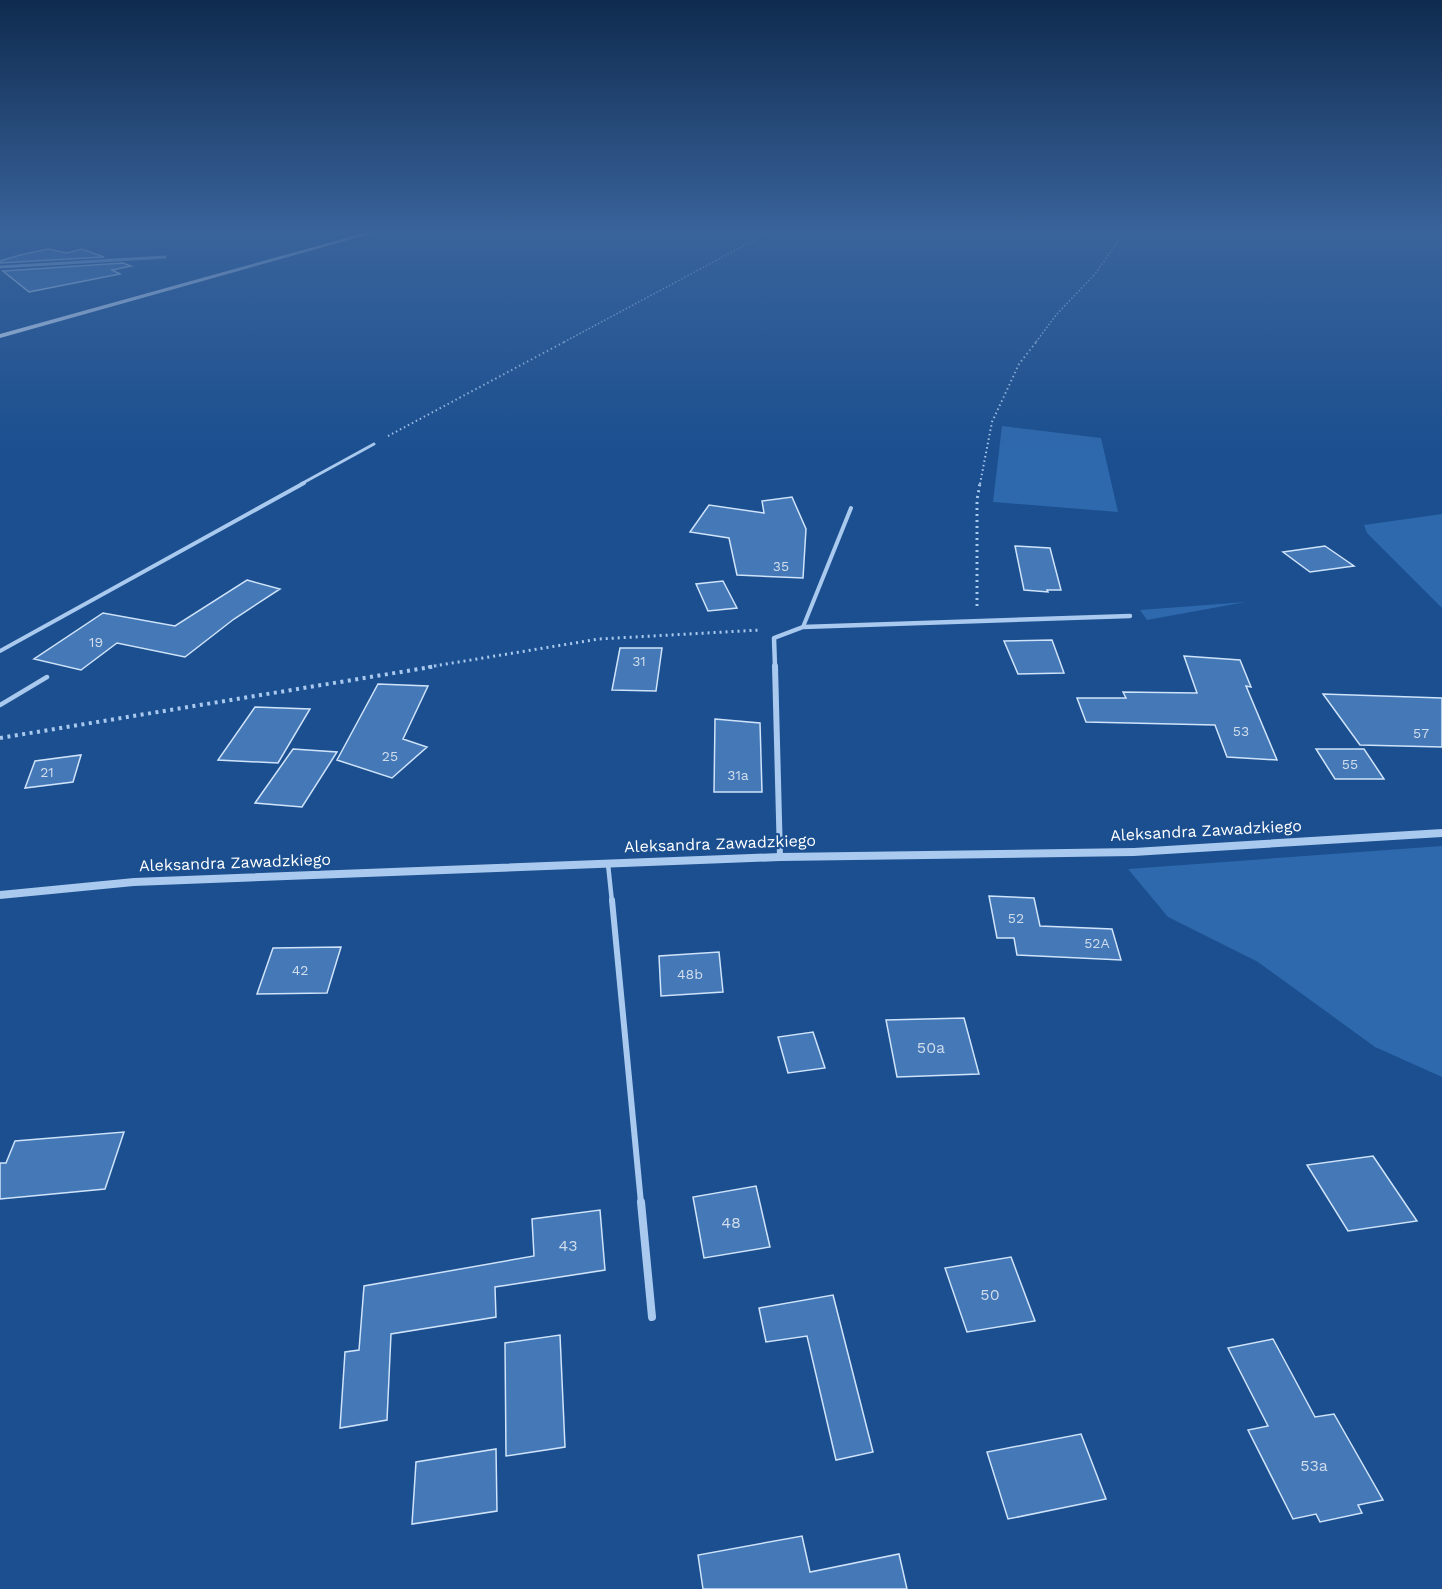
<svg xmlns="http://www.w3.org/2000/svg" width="1442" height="1589" viewBox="0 0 1442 1589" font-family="'Work Sans',sans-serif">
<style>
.green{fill:#2e69ad}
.building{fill:#4478b7;stroke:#cfe3fa;stroke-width:1.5}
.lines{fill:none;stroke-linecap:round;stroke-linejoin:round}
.path-far3{stroke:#a9c9ee;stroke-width:1.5;stroke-dasharray:1.5 2;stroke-linecap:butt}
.path-far2{stroke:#a9c9ee;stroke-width:2;stroke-dasharray:1.5 3;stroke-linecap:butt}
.path-far1{stroke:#a9c9ee;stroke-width:3;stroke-dasharray:2 4;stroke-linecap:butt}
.path{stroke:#a9c9ee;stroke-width:4;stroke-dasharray:3 4.5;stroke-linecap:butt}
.service-far4{stroke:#a9c9ee;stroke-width:3}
.service-far3{stroke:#a9c9ee;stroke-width:4}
.service-far2{stroke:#a9c9ee;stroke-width:4.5}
.service-far1{stroke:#a9c9ee;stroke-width:6}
.service{stroke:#a9c9ee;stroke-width:8}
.minor-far2{stroke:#a9c9ee;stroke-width:3}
.minor-far1{stroke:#a9c9ee;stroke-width:4.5}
.minor{stroke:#a9c9ee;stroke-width:6}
.tertiary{fill:#a9c9ee;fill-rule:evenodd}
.secondary{fill:#d6e6fa;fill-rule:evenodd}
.labels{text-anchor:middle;stroke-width:4.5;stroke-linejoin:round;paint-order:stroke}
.number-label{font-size:14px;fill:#d0dded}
.street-label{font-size:16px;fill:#fff;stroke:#1b4f8f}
.near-number-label{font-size:16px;fill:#d0dded}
</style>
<rect width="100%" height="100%" fill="#1b4f8f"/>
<!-- green -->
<path class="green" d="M1002,426L1101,438L1118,512L993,502Z
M1442,514V608L1367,533L1364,525Z
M1246,602L1147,620L1140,610Z
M1442,846V1077L1375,1047L1258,962L1168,917L1128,869Z"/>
<!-- building -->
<path class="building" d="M48,249L67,253L82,249L104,257L0,263V261L20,255Z
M123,263L131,266L112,270L120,274L29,292L3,271Z
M792,497L806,529L803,578L737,575L729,538L690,532L709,505L764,513L762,501Z
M1015,546L1050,548L1061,590H1047L1048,592L1024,590Z
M1325,546L1354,566L1310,572L1283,552Z
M247,580L280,589L234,619L185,657L117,643L81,670L34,659L103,613L175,626Z
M723,581L737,608L708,611L696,584Z
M1052,640L1064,673L1018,674L1004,641Z
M620,648H662L656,691L612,690Z
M1184,656L1240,660L1251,687L1246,686L1277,760L1227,757L1215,725L1086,722L1077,698H1126L1123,692L1197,693Z
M378,684L428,686L403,739L427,747L392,778L337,760Z
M1323,694L1442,698V747L1360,745Z
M255,707L310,709L278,763L218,760Z
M715,719L760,723L762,792H714Z
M293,749L337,752L302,807L255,803Z
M1316,749H1364L1384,779H1335Z
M81,755L73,782L25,788L35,761Z
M989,896L1034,898L1040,926L1112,929L1121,960L1017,955L1014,938H997Z
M341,947L327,993L257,994L273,948Z
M719,952L723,992L661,996L659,956Z
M964,1018L979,1074L897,1077L886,1020Z
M813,1032L825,1068L788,1073L778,1037Z
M124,1132L105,1189L0,1199V1163H6L15,1141Z
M1373,1156L1417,1221L1348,1231L1307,1165Z
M756,1186L770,1247L704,1258L693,1197Z
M600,1210L605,1270L495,1287L496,1317L391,1334L387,1420L340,1428L345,1352L359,1350L364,1286L534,1256L532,1219Z
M1011,1257L1035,1321L967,1332L945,1268Z
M833,1295L873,1452L836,1460L807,1336L766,1342L759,1308Z
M560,1335L565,1447L506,1456L505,1343Z
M1273,1339L1315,1417L1334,1414L1383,1500L1358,1505L1362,1513L1320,1522L1316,1514L1293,1519L1248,1430L1268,1426L1228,1348Z
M1081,1434L1106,1499L1008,1519L987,1452Z
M496,1449L497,1511L412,1524L416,1462Z
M802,1536L810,1572L899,1554L907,1589H703L698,1555Z"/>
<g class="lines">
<!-- path-far3 -->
<path class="path-far3" d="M564,342L773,230
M1036,342L1056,315L1095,274L1126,230"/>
<!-- path-far2 -->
<path class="path-far2" d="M388,436L566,341
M980,484L992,422L1019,364L1037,341"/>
<!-- path-far1 -->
<path class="path-far1" d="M977,606V500L980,483
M428,667L599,639L760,630"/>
<!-- path -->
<path class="path" d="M0,738L437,666"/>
<!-- service-far4 -->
<path class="service-far4" d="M301,484L374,444"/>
<!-- service-far3 -->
<path class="service-far3" d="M803,627L851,508
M0,651L304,483"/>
<!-- service-far2 -->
<path class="service-far2" d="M0,705L47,677
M608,864L612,902"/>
<!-- service-far1 -->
<path class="service-far1" d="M612,900L641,1203"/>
<!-- service -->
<path class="service" d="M641,1202L652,1317"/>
<!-- minor-far2 -->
<path class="minor-far2" d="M0,267L165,257"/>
<!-- minor-far1 -->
<path class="minor-far1" d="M775,667L774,638L803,627L1130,616"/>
<!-- minor -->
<path class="minor" d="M775,666L780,857"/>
<!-- tertiary -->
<path class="tertiary" d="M1442,829V837L1134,856L780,861L134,886L0,899V891L134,878L780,853L1134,848Z"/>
<!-- secondary -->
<path class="secondary" d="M375,230H384L0,338V334Z"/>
</g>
<!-- sky -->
<linearGradient id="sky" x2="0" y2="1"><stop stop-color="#0f2b4f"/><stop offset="0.51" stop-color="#39639b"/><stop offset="1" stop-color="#39639b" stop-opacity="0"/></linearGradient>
<rect width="1442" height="453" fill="url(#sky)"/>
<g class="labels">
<!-- number labels -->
<g class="number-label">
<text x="781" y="571">35</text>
<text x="96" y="647">19</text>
<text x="639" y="666">31</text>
<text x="1241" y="736">53</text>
<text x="1421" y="738">57</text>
<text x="390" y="761">25</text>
<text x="1350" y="769">55</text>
<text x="47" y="777">21</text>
<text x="738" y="780">31a</text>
<text x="1016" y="923">52</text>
<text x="1097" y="948">52A</text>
<text x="300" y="975">42</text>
<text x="690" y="979">48b</text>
</g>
<!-- street labels -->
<g class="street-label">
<text transform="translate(1206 830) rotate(-3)" y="6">Aleksandra Zawadzkiego</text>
<text transform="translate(720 843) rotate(-2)" y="6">Aleksandra Zawadzkiego</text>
<text transform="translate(235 862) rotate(-2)" y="6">Aleksandra Zawadzkiego</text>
</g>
<!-- near-number labels -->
<g class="near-number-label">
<text x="931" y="1053">50a</text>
<text x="731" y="1228">48</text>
<text x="568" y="1251">43</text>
<text x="990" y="1300">50</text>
<text x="1314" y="1471">53a</text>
</g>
</g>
</svg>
